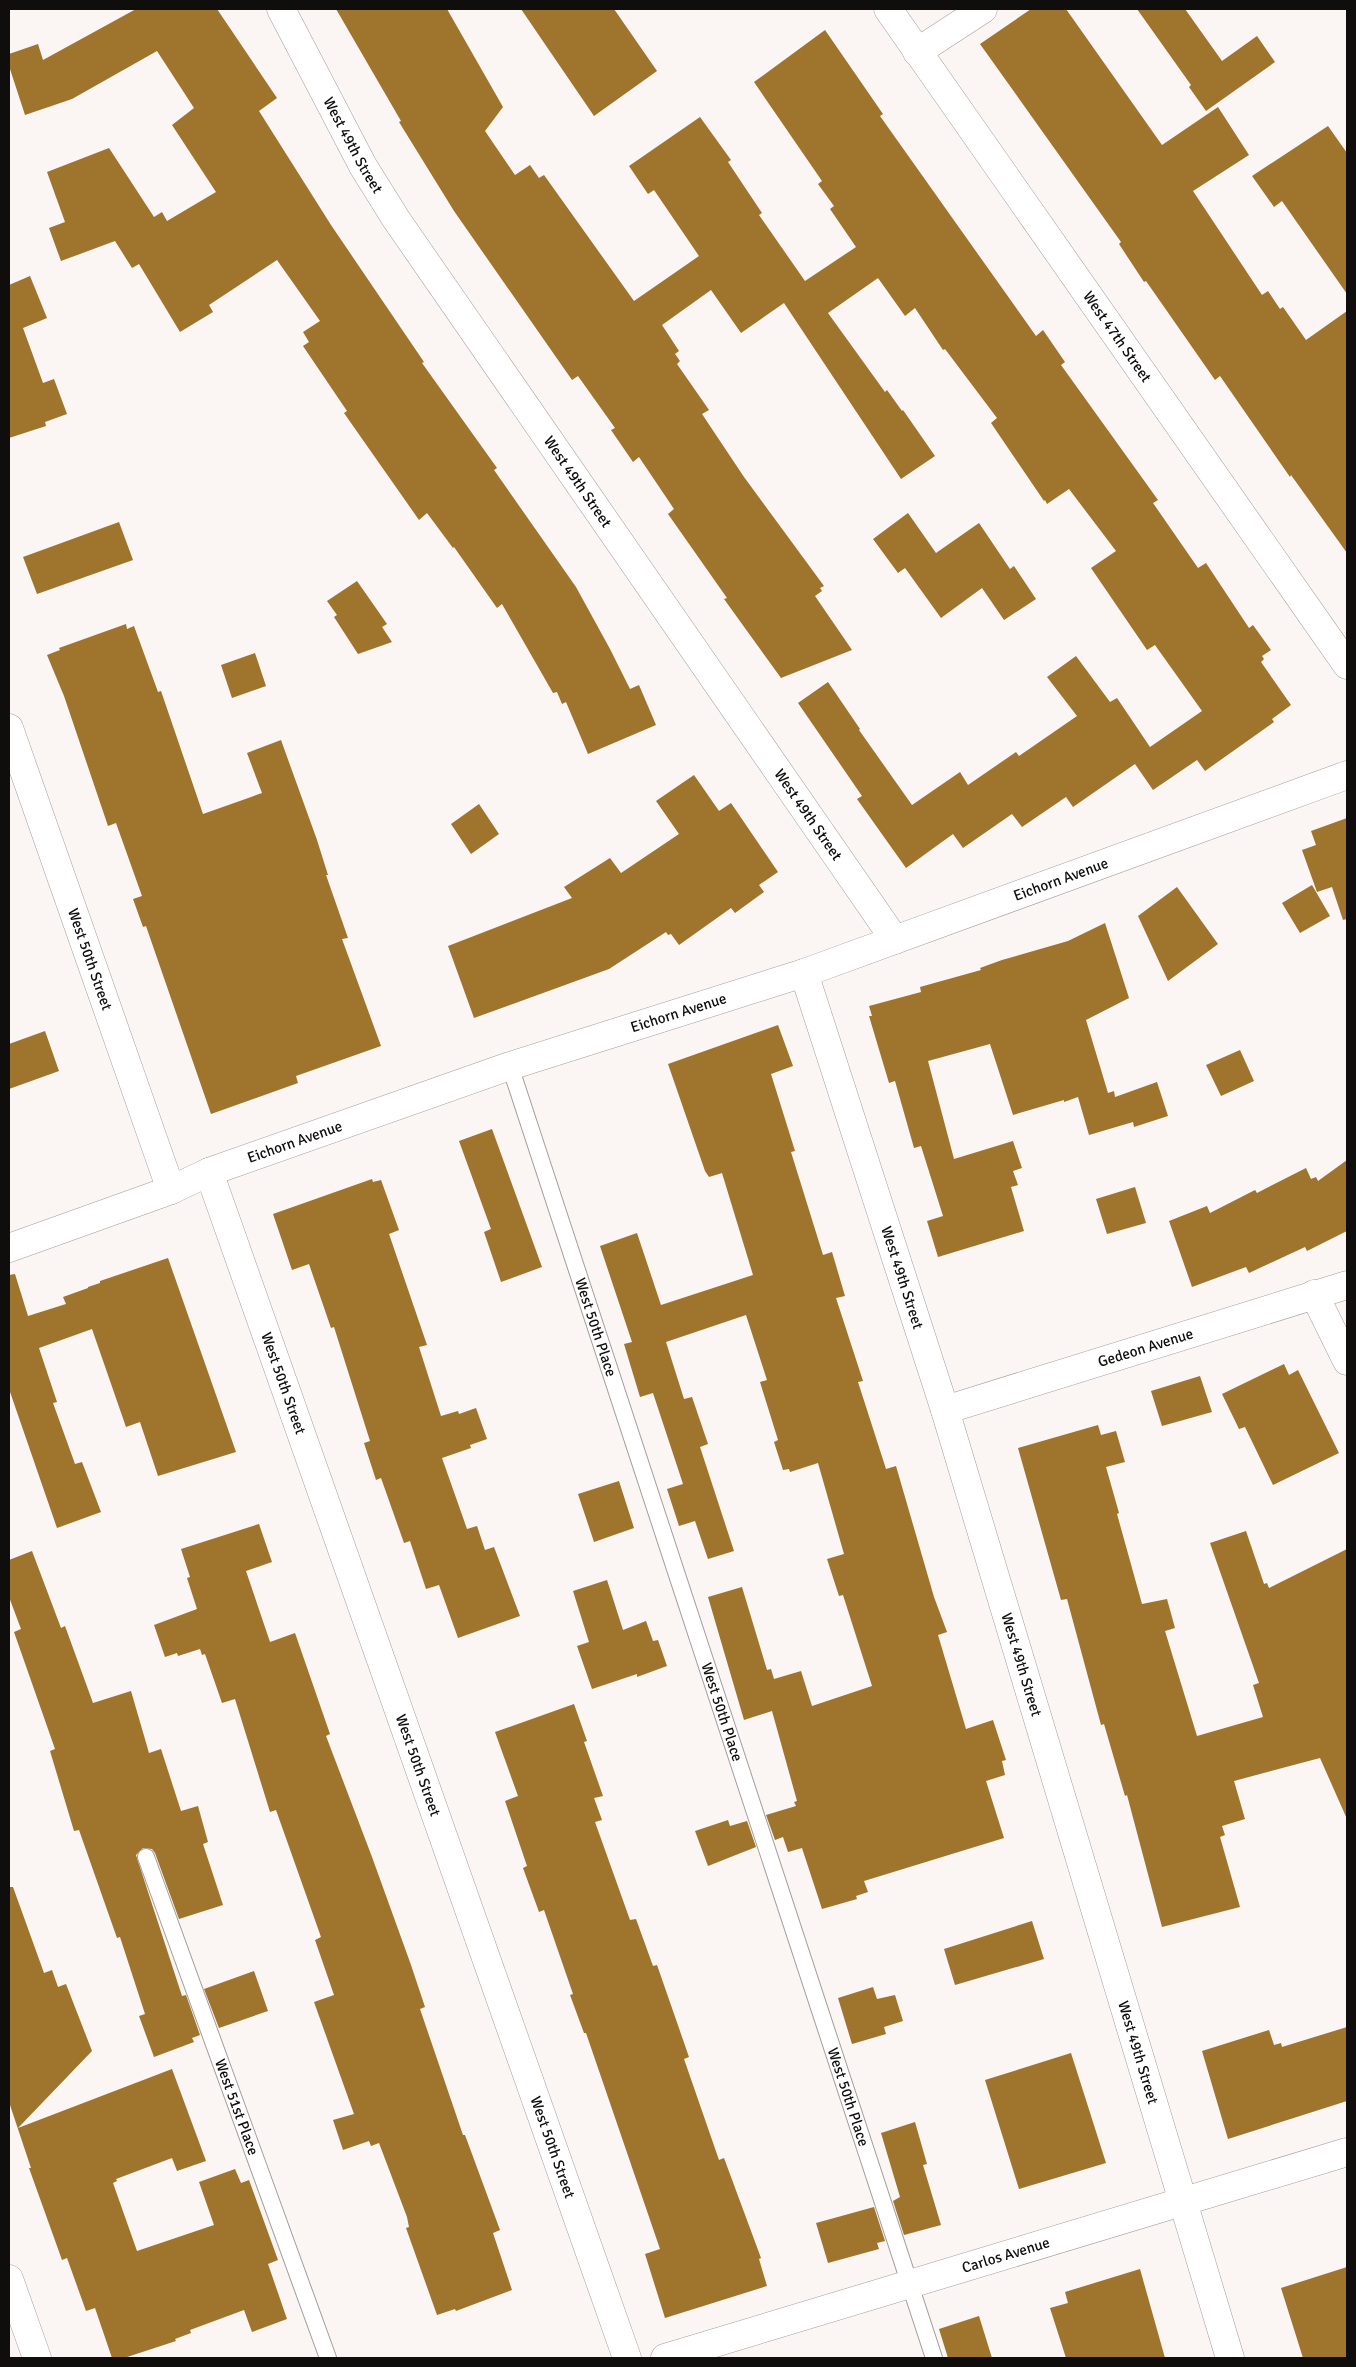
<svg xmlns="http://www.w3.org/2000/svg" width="1356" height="2367" viewBox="0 0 1356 2367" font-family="Signika,sans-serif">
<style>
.building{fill:#9f742d}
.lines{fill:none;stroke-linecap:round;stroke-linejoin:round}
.lane-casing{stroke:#a39e9c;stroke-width:18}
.street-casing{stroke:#a39e9c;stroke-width:29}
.lane{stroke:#fff;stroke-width:16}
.street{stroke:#fff;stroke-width:28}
.labels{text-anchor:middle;stroke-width:4;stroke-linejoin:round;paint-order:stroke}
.street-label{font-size:15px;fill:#100e0d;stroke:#fff}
</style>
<rect width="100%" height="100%" fill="#fbf5f3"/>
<!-- building -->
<path class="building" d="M136,9H217L277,98L259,111L331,225L424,362L422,363L497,468L494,470L576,587L610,649L630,689L639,685L656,725L588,754L566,702L562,704L557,692L553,693L502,604L497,608L454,547L453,548L427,513L419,520L344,413L347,411L303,346L309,342L303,332L320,321L277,260L209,305L213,312L180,332L139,264L132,268L115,241L61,261L49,228L65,222L47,172L109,148L154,217L162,212L167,221L216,192L172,125L194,108L157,51L72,99L25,115L9,66V54L38,44L43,60Z
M336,9H447L503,107L485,131L515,175L530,165L539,178L544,175L634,301L699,256L654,190L648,194L629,166L700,117L731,160L728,162L762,213L759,215L805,281L856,247L830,209L834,206L818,184L822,181L754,82L825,30L883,114L880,116L1036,336L1043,330L1065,362L1061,365L1158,500L1153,503L1198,568L1206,563L1249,628L1253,625L1271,650L1262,656L1264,659L1261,662L1291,705L1272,719L1274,722L1205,771L1197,760L1153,790L1135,764L1073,807L1066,797L1022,827L1012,814L963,848L953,834L906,868L857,799L862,796L798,703L828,682L860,729L859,730L912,805L960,772L968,785L1016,752L1019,756L1077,716L1047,677L1076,656L1110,702L1117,698L1150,747L1202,711L1155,645L1147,650L1091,568L1116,551L1069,489L1047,504L1045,500L1044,501L991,423L997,418L945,349L943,350L915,308L905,316L878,278L828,313L885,392L887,390L902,411L903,410L935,456L901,479L784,303L741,333L711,290L662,325L679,351L675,354L680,361L677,364L709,410L702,414L744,477L824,586L820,588L822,591L815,596L852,650L781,678L724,599L727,598L668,514L674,509L639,457L633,462L611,430L615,428L578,376L572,380L454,211L399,122L401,121Z
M521,9H614L657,71L594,116Z
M1031,9H1066L1162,145L1218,107L1249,155L1193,191L1262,295L1268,291L1280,309L1283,307L1306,340L1347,311V553L1291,475L1290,477L1220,376L1215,380L1146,281L1144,282L1119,244L1121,242L980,44Z
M1137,9H1185L1222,61L1257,36L1275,62L1206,111L1189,87L1191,85Z
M1328,126L1347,153V294L1282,201L1274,207L1252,176Z
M30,276L47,318L23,328L43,383L54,379L67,414L45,422L46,426L9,438V285Z
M908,513L936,553L979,523L1010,569L1014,566L1036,599L1004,620L982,588L941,618L905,568L898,573L873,539Z
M119,522L133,560L37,594L23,557Z
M357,581L387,624L382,627L392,642L358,654L334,617L337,615L327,601Z
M126,624L127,629L134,626L158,692L161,691L203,814L262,793L247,753L281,740L317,840L328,875H326L348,938L342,939L381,1046L296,1076L298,1083L211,1114L146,926L143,927L133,899L142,896L116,823L108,826L64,696L47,655L60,650L59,648Z
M255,653L266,686L232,698L221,665Z
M694,775L719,811L731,803L778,872L759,885L764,892L735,913L731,908L679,945L671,934L668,935L666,932L609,969L474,1018L448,946L572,898L564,887L610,858L621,873L679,834L656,801Z
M479,804L499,834L471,854L451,824Z
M1347,818V919L1343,920L1332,887L1317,892L1302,850L1316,845L1311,831Z
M1312,885L1330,916L1300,933L1282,903Z
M1177,887L1218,944L1168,981L1138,916Z
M1105,923L1129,998L1086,1020L1108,1093L1114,1091L1115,1097L1157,1082L1168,1116L1134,1127L1133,1122L1089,1135L1078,1097L1064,1102V1100L1013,1115L990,1044L928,1061L954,1159L1013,1141L1022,1168L1013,1171L1018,1185L1011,1187L1024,1231L938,1257L927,1221L943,1216L921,1146L914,1148L895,1081L889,1083L869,1016H872L869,1006L921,992L920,987L981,970L980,968L1002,960L1068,941Z
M778,1025L793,1066L771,1074L795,1151L791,1152L823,1255L832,1252L845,1296L836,1298L863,1381L858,1382L886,1469L896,1466L934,1597L947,1632L938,1635L966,1729L993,1720L1006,1760L1002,1761L1005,1775L986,1781L1004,1838L864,1881L868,1892L856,1896L857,1899L822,1909L802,1848L788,1852L783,1837L775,1840L766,1815L796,1806L794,1802L797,1801L772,1711L744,1720L708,1597L742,1587L767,1670L771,1669L774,1679L801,1671L812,1706L872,1686L843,1595L839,1596L827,1559L844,1554L818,1463L790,1472L789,1469L783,1470L774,1442L778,1440L760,1382L767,1380L746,1315L666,1342L684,1399L692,1397L708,1444L700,1447L734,1551L708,1559L695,1521L679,1526L667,1489L683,1484L653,1393L640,1397L624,1344L632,1342L600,1246L637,1233L661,1305L753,1275L722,1173L709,1177L705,1171L668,1064Z
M45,1031L59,1071L9,1089V1044Z
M1240,1050L1254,1081L1221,1096L1206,1065Z
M492,1129L542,1267L501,1282L484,1232L491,1229L459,1141Z
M1347,1160V1231L1307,1251L1305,1247L1249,1273L1246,1267L1192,1287L1169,1221L1207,1206L1210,1213L1255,1190L1257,1193L1306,1168L1311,1179L1316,1177L1318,1181Z
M372,1179L373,1182L381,1180L399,1230L389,1234L427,1345L419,1347L441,1416L458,1411L459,1414L476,1408L487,1439L470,1445L471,1448L442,1458L467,1529L477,1526L485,1550L494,1547L520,1616L458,1638L439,1585L426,1589L410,1541L404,1543L381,1478L376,1480L364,1443L370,1441L334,1327L331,1328L309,1264L292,1270L273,1214Z
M1135,1187L1146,1223L1107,1234L1096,1199Z
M168,1258L236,1452L158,1476L140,1422L126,1427L92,1329L39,1348L57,1402L53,1403L75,1464L82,1462L101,1512L57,1528L9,1389V1275L15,1274L28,1316L66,1304L63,1297L88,1288V1287L100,1283V1281Z
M1284,1364L1289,1375L1298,1370L1339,1453L1273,1485L1245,1427L1239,1429L1222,1394Z
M1200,1376L1212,1412L1162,1426L1151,1391Z
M1098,1425L1101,1435L1116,1431L1125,1462L1106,1467L1119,1513L1117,1514L1142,1604L1167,1599L1175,1628L1165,1631L1197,1736L1263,1717L1253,1685L1259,1683L1210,1543L1246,1531L1264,1584L1267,1583L1269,1588L1347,1549V1819L1320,1758L1234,1781L1245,1819L1222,1826L1225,1835L1220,1837L1240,1907L1162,1927L1127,1795L1125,1796L1104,1724L1101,1725L1067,1599L1061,1600L1018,1448Z
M619,1481L634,1528L594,1542L578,1494Z
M259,1524L272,1562L246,1571L270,1642L295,1633L330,1734L326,1736L372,1857L411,1965L425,2007L420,2009L463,2135H465L500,2230L493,2233L512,2290L456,2311L455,2309L437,2315L406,2228L409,2227L407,2217L379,2143L371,2146L369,2141L343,2150L333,2120L354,2114L314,2002L334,1995L315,1940L321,1937L276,1810L270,1812L235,1699L222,1703L205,1654L202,1655L200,1649L178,1656L177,1653L165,1657L154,1625L197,1609L187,1578L190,1577L181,1549Z
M32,1551L61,1628L65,1626L93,1703L131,1691L149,1753L161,1749L181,1811L198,1806L208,1842L203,1844L223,1905L179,1919L155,1853L152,1849L143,1848L136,1855L182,1996L186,1995L200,2035L192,2038L194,2042L154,2057L139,2016L145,2014L120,1937L117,1938L79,1830L74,1831L50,1751L55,1749L14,1632L21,1629L9,1597V1560Z
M607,1580L623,1630L646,1621L653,1641L658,1640L667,1666L637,1677V1674L592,1689L577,1646L589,1642L573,1591Z
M574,1704L587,1741L584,1742L603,1796L594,1798L602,1820L595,1822L630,1920L636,1919L653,1966L657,1965L689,2057L684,2059L719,2160L724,2158L761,2258L759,2259L767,2286L665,2318L645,2254L660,2249L586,2033H584L570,1995L573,1994L544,1910L539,1912L523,1868L527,1866L505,1801L518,1796L495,1732Z
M728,1820L730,1826L747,1821L756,1847L708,1866L695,1831Z
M9,1887H13L44,1973L52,1970L58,1987L66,1984L92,2051L18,2128L172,2069L206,2161L177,2171L172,2158L116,2179L117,2181L113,2183L137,2251L214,2225L199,2182L235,2169L241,2183L249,2180L278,2260L268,2264L287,2319L252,2332L244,2310L190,2330L191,2333L175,2339L176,2341L124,2358H112L95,2308L86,2311L67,2258L62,2260L29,2168H31L9,2102Z
M1032,1921L1044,1959L955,1985L944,1949Z
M254,1971L268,2011L219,2028L204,1989Z
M873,1987L877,1999L895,1995L903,2021L884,2027L886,2034L852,2044L838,1998Z
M1347,2027V2101L1228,2139L1202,2051L1269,2030L1274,2045L1281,2043L1282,2047Z
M1071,2053L1106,2163L1019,2189L985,2080Z
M915,2122L927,2164L923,2165L941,2225L904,2235L893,2201L900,2197L881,2133Z
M874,2207L885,2241L877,2243L879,2249L828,2263L816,2223Z
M1347,2267V2358H1303L1281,2288Z
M1140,2269L1165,2358H1066L1050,2308L1068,2303L1065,2292Z
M979,2316L992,2358H948L939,2329Z"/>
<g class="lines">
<defs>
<g id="lane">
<path id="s1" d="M510,1066L934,2358"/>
<path id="s2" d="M146,1857L328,2358"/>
</g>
<g id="street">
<path id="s3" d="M281,9L363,166L396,219L895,940"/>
<path id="s4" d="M888,9L1347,665"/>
<path d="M917,52L983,9"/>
<path id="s5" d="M9,728L171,1190"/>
<path id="s6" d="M804,973L945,1410L1230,2358"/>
<path id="s7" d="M209,1172L627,2358"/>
<path id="s8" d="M9,1248L171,1190L209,1172L510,1066L804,973L1347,775"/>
<path d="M1314,1294L1347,1361"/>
<path id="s9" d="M945,1410L1347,1285"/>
<path d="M9,2279L37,2358"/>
<path id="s10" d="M665,2358L1347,2152"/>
</g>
</defs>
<!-- lane casing -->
<use href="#lane" class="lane-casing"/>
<!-- street casing -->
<use href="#street" class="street-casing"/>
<!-- lane -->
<use href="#lane" class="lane"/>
<!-- street -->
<use href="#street" class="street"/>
</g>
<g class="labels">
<!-- street labels -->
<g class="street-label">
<text dy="5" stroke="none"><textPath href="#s3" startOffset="154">West 49th Street</textPath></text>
<text dy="5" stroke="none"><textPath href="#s4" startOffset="400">West 47th Street</textPath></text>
<text dy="5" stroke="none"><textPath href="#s3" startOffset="559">West 49th Street</textPath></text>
<text dy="5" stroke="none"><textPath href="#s3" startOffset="964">West 49th Street</textPath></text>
<text dy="5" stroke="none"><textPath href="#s8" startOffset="1115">Eichorn Avenue</textPath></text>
<text dy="5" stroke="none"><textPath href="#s5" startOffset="245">West 50th Street</textPath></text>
<text dy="5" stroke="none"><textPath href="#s8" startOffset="710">Eichorn Avenue</textPath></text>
<text dy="5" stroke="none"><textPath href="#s8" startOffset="305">Eichorn Avenue</textPath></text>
<text dy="5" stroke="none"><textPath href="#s6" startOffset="320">West 49th Street</textPath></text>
<text dy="5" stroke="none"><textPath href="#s1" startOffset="275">West 50th Place</textPath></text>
<text dy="5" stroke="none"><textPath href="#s9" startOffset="210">Gedeon Avenue</textPath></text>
<text dy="5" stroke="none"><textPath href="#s7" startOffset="224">West 50th Street</textPath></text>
<text dy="5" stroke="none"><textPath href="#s6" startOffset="725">West 49th Street</textPath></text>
<text dy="5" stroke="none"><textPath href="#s1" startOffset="680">West 50th Place</textPath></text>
<text dy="5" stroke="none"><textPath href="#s7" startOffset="629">West 50th Street</textPath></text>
<text dy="5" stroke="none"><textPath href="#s6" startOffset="1130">West 49th Street</textPath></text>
<text dy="5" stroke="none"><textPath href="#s1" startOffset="1085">West 50th Place</textPath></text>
<text dy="5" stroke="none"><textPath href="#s2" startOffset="266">West 51st Place</textPath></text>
<text dy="5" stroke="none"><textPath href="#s7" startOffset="1034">West 50th Street</textPath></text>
<text dy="5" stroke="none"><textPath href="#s10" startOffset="356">Carlos Avenue</textPath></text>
</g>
</g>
<!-- border -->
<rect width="1356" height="2367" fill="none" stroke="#100e0d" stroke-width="20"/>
</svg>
